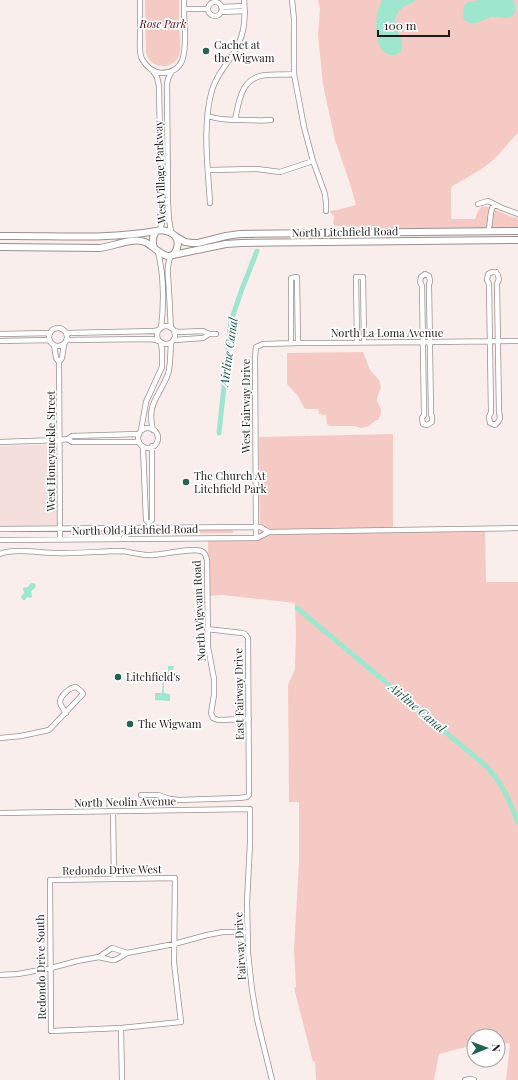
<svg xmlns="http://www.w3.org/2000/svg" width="518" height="1080" viewBox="0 0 518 1080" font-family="'Playfair Display',serif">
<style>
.built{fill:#f4dfdc}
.green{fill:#f6cac4}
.water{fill:#9ee6ce}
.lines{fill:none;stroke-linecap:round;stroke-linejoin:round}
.canal{stroke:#9ee6ce;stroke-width:5}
.street-casing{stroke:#9b908f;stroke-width:6}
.secondary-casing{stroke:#9b908f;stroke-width:8}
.street{stroke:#fff;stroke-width:4.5}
.secondary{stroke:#fff;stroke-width:6}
.poi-dot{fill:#236351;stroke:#fefefe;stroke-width:1.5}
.labels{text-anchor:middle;stroke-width:3.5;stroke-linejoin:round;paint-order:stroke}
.park-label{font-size:11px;font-style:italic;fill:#560708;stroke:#fefefe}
.poi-label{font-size:11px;fill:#1f1b1a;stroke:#fefefe;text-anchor:start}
.street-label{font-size:11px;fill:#1f1b1a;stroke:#fefefe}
.water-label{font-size:12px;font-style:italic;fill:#1f5948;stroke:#fefefe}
</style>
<rect width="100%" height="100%" fill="#faeeec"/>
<!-- built -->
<path class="built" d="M33,445H57L58,525L0,527V446Z"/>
<!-- green -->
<path class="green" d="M145,0H179C179,13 179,25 180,38C180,43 181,50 179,56C176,63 168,67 161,66C153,65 148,60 146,53Z
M318,0H518V133C509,141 503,151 494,159C484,169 464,179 451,187V219H475L478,211L482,206C494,207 505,216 518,218V229L376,231L357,227L335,226L333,223L334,216L330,212V211L337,210L356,205L350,184L335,140L323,85L318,35L320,9Z
M363,352L370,370L379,380L380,383L381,387L377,398V401L381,409V413L378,420H376L369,426L361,428L354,426H329L327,424L326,415L319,414L318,409H305L298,396L287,384V353Z
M393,434V529L485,528L486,582H518V1080H506L510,1043L498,1044V1036H474V1045L439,1054L434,1080H316L315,1061L313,1062L294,988L296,987L294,950L299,862V802H289L288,685L295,669L296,631L295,603L222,595L209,596L208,541L260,540L259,437Z
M179,530H232L234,532L232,533L178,534L177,532Z
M128,531V535H71L69,534L71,532Z"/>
<!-- water -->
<path class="water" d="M382,0H416C411,4 404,5 400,10C385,26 408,37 401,51C398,55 394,56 390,55C371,49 375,13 382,0Z
M479,0H514C515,5 517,11 513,15C507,21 498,16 491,17C483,19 476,26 467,22C461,19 461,7 467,3C470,1 475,1 479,0Z
M31,583H34L36,585L35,588L31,591L32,597L30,598L27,597L25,600H23L21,597L24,593L23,588L28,587Z
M168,666H174L173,671L177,672L174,677H168L166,681L164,682V693L170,694V701L155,700V693H162L163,679L166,676L165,671H168Z"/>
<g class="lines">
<!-- canal -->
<path class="canal" d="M219,433L231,321L242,289L257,251
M297,608L486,766C504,785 509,800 518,823"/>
<defs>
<path id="street" d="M140,0C140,12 140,25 140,37C140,44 139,53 142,59C146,66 153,72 161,73C187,73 185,49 185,31C184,21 184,10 184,0
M292,0L294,19V74L304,127L313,161L325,194L326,203V211
M208 9a7 7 0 1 1 14 0a7 7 0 1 1-14 0Z
M221,7L244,6
M184,9H208
M221,12L245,11
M153,71L157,77L159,86L161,192L163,219L160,230
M208,116C222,121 229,119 243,120C253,120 261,121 271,120
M235,120C239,101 241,77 266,75C275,74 285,75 294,74
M209,170L257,169L280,172L313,161
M210,203C208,168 202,125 212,90C216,77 224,67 232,56C244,37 246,22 244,0
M478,204L488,201L502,208L518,214
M488,231C492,221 488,215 494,204
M171,232L169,219L168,204L167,85L168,79L172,71
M158,252C164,275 164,305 161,328
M492,272H496C500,277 499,280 497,284L499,412C501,418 500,421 495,425L490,423L489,417L491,412L489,284L487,280L488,274Z
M425,274L429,276L430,281L429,285L431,414L432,417V422L427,425L423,424L422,418L424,415L422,286L420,282L421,277Z
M157 335a9 9 0 1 1 18 0a9 9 0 1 1-18 0Z
M49 337a9 9 0 1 1 18 0a9 9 0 1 1-18 0Z
M171,328C170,316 170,304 169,293C169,277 165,270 171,255
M174,331L179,332L203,331L209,334H216
M67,333L154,331L159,330
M0,334L50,333
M67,340L152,339L159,341
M174,340L203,338L209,334
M0,341L50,340
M357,342L356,277H363L364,342
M291,343V278L297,277L298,343
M54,345L56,358L59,362
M138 438a10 10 0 1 1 20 0a10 10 0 1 1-20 0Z
M141,430L146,402L162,367V351L161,343
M153,430C146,403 160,396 168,374C171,364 170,353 171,343
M68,439L72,442H139
M0,442L59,440L68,439L72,436L139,434
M143,447L146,520L149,523
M149,528V523L152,520V446
M0,529L256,527H260L269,532
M256,537V527L255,357L256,347L263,344L298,343L430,342L518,341
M60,539L59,362L62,358L64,344
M123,539L129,532H146L149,528
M0,540L257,538L269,532L518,528
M0,554C15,548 39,553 55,553C77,554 99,551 122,551C131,552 140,555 149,555C161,556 194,546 203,552C206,554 206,557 207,560L208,647L214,679V695L211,713L213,718L218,720L249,719
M0,738L21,736L49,730L83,694L81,691L76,687C70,687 60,696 60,702C60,705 64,710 66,713
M141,795H158L170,799L179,800L239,798L247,797L249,795L248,638L245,634L242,633L207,629
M113,811L114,879
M0,813L250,809V843L247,902L248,953L252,990L257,1019L272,1080
M175,878L174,962L177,989L181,1022L121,1028L51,1031L50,880Z
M112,948L127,953C110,963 117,961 99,957Z
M127,953L174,944L207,935L223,932H247
M0,975L18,974L51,968L77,961L99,957
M121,1028L122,1080
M465,1080L471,1079L474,1080"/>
<path id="secondary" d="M0,236C52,235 105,240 156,231
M175,236L185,242L192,243H198L226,236L240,234L518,231
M0,247L99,248C113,247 131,237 145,242C153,245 171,268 177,248C181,235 167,228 156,231C152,237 152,242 154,248
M173,255L226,244L241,243L518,240"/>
</defs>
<!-- street casing -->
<use href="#street" class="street-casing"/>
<!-- secondary casing -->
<use href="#secondary" class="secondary-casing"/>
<!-- street -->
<use href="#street" class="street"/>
<!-- secondary -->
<use href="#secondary" class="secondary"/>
</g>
<!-- markers -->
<g class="poi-dot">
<circle cx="206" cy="51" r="4"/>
<circle cx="186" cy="482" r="4"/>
<circle cx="118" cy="677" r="4"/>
<circle cx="130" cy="724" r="4"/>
</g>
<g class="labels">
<!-- park labels -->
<g class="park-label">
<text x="163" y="28">Rose Park</text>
</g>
<!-- poi labels -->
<g class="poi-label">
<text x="214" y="49">Cachet at<tspan x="214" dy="13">the Wigwam</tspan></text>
<text x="194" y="480">The Church At<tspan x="194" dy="13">Litchfield Park</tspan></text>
<text x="126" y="681">Litchfield's</text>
<text x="138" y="728">The Wigwam</text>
</g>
<!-- street labels -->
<g class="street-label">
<text transform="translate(160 172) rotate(-92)" y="4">West Village Parkway</text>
<text transform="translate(345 232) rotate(-1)" y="4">North Litchfield Road</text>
<text x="387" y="337">North La Loma Avenue</text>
<text transform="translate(246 406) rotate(-90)" y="4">West Fairway Drive</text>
<text transform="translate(51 451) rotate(-90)" y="4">West Honeysuckle Street</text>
<text transform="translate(135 530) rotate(-1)" y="4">North Old Litchfield Road</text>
<text transform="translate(199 611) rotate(-93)" y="4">North Wigwam Road</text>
<text transform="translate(239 694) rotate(-91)" y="4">East Fairway Drive</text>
<text transform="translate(125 802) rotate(-1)" y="4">North Neolin Avenue</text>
<text transform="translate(112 870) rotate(-1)" y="4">Redondo Drive West</text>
<text transform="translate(240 946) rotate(-93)" y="4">Fairway Drive</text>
<text transform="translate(41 967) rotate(-91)" y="4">Redondo Drive South</text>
</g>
<!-- water labels -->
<g class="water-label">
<text transform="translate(229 352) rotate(-82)" y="4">Airline Canal</text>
<text transform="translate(417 708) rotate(40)" y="4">Airline Canal</text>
</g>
</g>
<!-- north arrow -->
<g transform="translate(486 1048) rotate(89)"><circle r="19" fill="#fefefe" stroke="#a5a3a3"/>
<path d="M0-3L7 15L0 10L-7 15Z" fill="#236351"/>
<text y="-6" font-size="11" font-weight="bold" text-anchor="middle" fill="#1f1b1a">N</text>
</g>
<!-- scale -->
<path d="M378 30v6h71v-6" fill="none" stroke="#1f1b1a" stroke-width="2"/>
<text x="384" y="30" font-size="12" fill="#1f1b1a" stroke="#fefefe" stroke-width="3" paint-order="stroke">100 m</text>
</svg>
